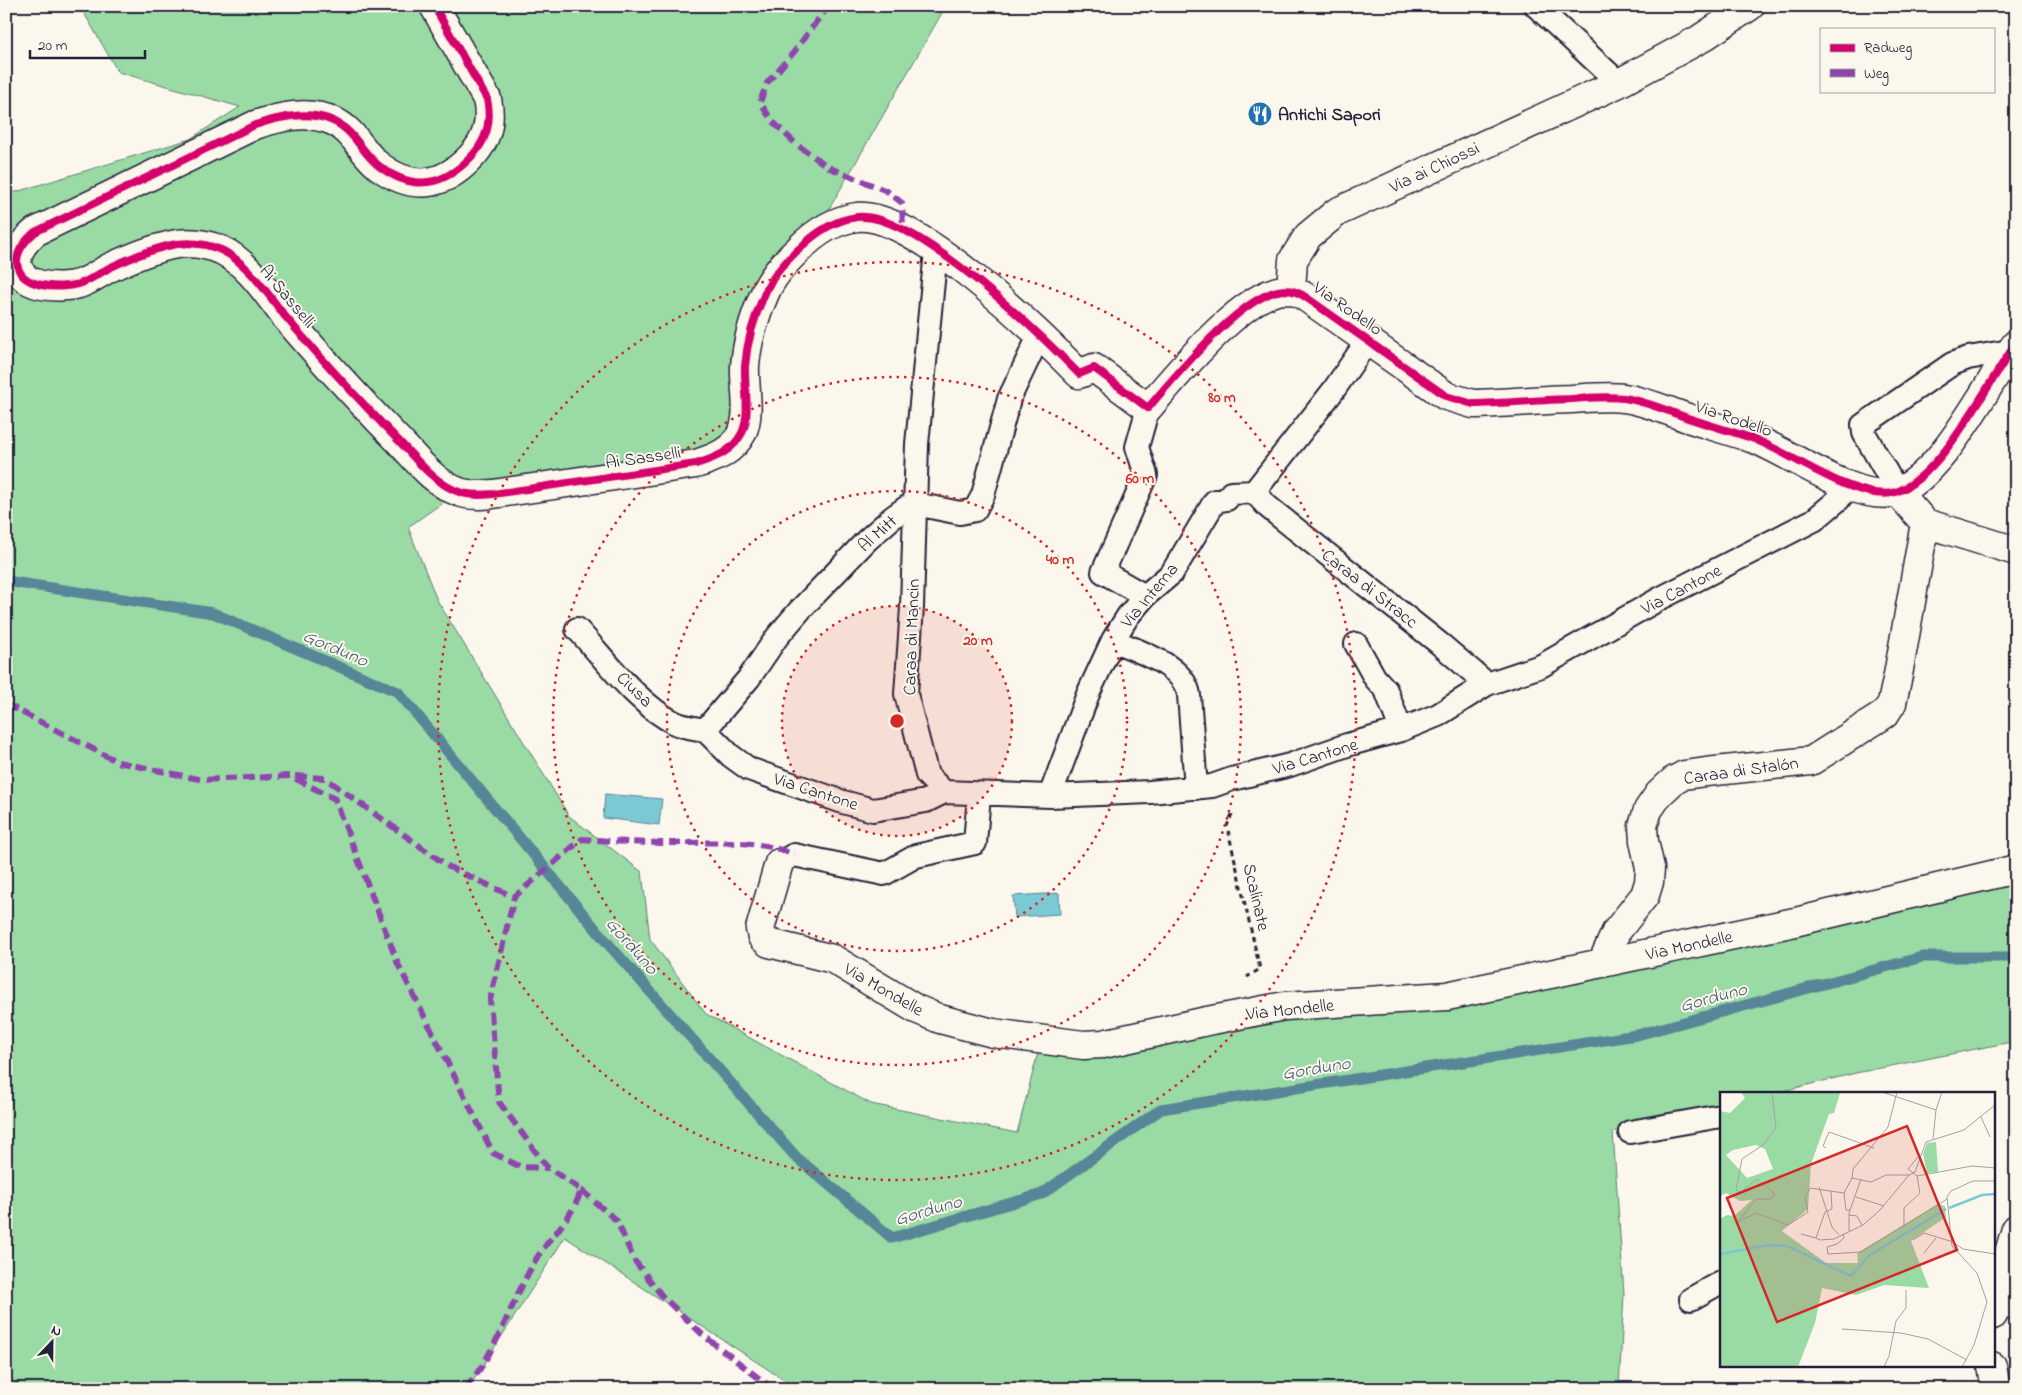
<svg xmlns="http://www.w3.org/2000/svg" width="2022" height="1395" viewBox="0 0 2022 1395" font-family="'Indie Flower',sans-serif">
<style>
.green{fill:#9adaa4;stroke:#5e7e70}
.water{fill:#7ac9d5;stroke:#578697}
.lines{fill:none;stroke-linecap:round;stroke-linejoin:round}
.stream{stroke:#578697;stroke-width:11}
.service-casing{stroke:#22223b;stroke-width:26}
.minor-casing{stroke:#22223b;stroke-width:31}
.tertiary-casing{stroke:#22223b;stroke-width:31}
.path{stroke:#22223b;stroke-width:3;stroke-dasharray:5 4;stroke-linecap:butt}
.service{stroke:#fbf7ec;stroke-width:22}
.minor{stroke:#fbf7ec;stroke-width:28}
.tertiary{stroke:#fbf7ec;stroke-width:28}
.quiet{stroke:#8e44ad;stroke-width:6;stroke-dasharray:12 6;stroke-linecap:butt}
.cycleway-casing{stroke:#fbf7ec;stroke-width:11}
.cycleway{stroke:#d6006c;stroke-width:8}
.ring{fill:none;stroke:#d62828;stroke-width:2.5;stroke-dasharray:2.5 5}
.labels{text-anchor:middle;stroke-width:4;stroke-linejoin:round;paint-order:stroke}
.poi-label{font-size:18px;font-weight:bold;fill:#22223b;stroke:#fbf7ec;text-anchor:start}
.street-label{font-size:18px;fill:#22223b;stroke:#fbf7ec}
.water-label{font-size:19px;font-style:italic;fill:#415c71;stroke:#fbf7ec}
.inset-river{fill:none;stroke:#7ac9d5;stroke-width:2.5}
.inset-road{fill:none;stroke:#a4a2a5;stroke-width:1}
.view{fill:#d62828;fill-opacity:0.15;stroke:#d62828;stroke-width:2.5}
.inset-edge{fill:none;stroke:#22223b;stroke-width:2.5}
.centre{fill:#d62828;stroke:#fbf7ec;stroke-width:2.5}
.ring-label{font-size:15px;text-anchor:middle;font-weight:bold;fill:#d62828;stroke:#fbf7ec;stroke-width:4;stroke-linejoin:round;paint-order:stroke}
</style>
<rect width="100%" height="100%" fill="#fbf7ec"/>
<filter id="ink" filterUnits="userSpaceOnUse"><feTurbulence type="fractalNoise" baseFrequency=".02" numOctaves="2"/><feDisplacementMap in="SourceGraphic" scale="10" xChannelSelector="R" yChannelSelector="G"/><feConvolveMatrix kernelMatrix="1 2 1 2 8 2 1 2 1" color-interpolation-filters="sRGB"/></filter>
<g filter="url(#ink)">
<!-- green -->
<path class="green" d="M80,6H946L814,235L784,264L729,449L458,492L408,527L437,600L569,816L642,872L650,939L706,1014L871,1104L1017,1133L1041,1041L1799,936L2016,884V1041L1856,1073L1771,1094H1721V1106L1613,1132L1624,1294L1619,1389H798L565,1237L468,1389H6V195L190,139L240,107L118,72Z"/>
<!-- water -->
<path class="water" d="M605,794L662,799L659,825L603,818Z
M1059,893L1060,914L1015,917L1013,896Z"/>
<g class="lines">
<!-- stream -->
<path class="stream" d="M6,581L213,613L398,692L604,939L796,1157L892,1238L1042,1194L1161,1109L1637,1035L1922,957H2016"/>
<defs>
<path id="service" d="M1536,6L1619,83
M936,251L917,444L912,607L906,694L927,775L944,792
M1040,334L1009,399L983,495L975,510L960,513L916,504L907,507L893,517L867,540L800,610L777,637L749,678L705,730L731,756L749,769L843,802L873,810L926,801L944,792L1050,796L1150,792L1212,786L1232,779L1290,765L1347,745L1401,730L1438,715L1487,684L1541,666L1661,598L1814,520L1839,499L1847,486
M1897,491L1864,433L1863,425L1952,364L1968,358L2010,351
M1254,492L1268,507L1440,644L1487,684
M1145,596L1103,572L1146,475L1137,447L1148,408
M577,629C605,659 638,705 675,723C684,727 695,728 705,730
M1113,640C1138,652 1184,664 1189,695L1196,788
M1356,644L1375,678L1386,690L1401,730
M1050,796L1088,694L1113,640L1128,616L1145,596L1172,573L1215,501L1227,499L1231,493L1254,492L1333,391L1368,340
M779,863L794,855L884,874L916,856L975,843L979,795
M1630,1132L1721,1116
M1691,1299L1721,1282"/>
<path id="minor" d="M434,6L487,99C492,122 487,141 470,158C442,187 412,191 379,166C362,153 354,130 333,121C308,110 279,117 255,125L35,232C27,239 18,248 17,260C16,289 60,289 79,284C89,281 100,273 109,268C130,258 153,248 177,244C192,242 207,244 221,250C247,262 267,293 284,315C321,359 359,400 399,441C416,459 435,484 459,492C470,496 482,495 493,494L696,464C715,458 732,452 742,433C751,414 744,387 745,366C747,341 754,317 765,293C772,276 785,262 799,249C815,233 834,220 857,217C914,211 1040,334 1079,374L1094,368L1148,408C1174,378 1244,291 1285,290C1294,290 1300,293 1307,298L1446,396L1473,404C1506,403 1539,400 1571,399C1589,398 1607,396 1624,398C1645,401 1665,410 1685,417C1708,425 1731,431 1754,439C1791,453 1859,504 1896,492C1943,476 1986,384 2016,344
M1291,290L1293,260L1308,236L1337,212L1619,83L1700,39L1750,6
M1925,523L2016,551
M779,863L760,929L762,937L769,943L833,959L916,1009L940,1019L993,1033L1083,1045L1103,1044L1207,1021L1285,1006L1447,996L1795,922L2016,869
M1602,963L1616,932L1645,895L1649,882L1650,868L1644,841L1643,826L1648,810L1659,794L1673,781L1684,775L1706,772L1811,761L1885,714L1892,703L1898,675L1925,523L1897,491
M1996,1296L2016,1306"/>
<path id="tertiary" d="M1993,1315L1996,1296L2016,1229
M1992,1366L1996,1389"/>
</defs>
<!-- service casing -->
<use href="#service" class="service-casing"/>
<!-- minor casing -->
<use href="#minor" class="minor-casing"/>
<!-- tertiary casing -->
<use href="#tertiary" class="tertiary-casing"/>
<!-- path -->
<path class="path" d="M1232,814L1227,826L1260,969L1247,977"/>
<!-- service -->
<use href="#service" class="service"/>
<!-- minor -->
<use href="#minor" class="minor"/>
<!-- tertiary -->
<use href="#tertiary" class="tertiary"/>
<!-- quiet -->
<path class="quiet" d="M831,6L822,14L794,52L767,83L760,102L772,121L796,144L830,168L887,191L902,203L903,229
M6,704L118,762L203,780L290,776L335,799L398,964L493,1153L521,1167L549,1168
M295,776L325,778L449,867L514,897
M581,1190L617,1221L634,1260L663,1297L703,1335L773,1389
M465,1389C497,1352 511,1302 535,1261C550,1236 573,1218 581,1190L546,1166L499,1102L490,1000L514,897L582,839C610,841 638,843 666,843C708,844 755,837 794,855"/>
<defs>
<path id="cycleway" d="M434,6L487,99C492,122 487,141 470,158C442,187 412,191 379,166C362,153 354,130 333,121C308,110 279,117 255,125L35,232C27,239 18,248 17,260C16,289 60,289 79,284C89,281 100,273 109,268C130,258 153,248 177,244C192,242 207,244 221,250C247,262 267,293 284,315C321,359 359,400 399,441C416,459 435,484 459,492C470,496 482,495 493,494L696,464C715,458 732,452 742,433C751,414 744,387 745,366C747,341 754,317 765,293C772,276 785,262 799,249C815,233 834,220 857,217C914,211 1040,334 1079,374L1094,368L1148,408C1174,378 1244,291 1285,290C1294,290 1300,293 1307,298L1446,396L1473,404C1506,403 1539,400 1571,399C1589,398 1607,396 1624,398C1645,401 1665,410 1685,417C1708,425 1731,431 1754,439C1791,453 1859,504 1896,492C1943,476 1986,384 2016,344"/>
</defs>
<!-- cycleway casing -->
<use href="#cycleway" class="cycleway-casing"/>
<!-- cycleway -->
<use href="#cycleway" class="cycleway"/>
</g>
</g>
<!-- distance rings -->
<circle cx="897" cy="721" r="115" fill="#d62828" fill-opacity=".12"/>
<g class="ring">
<circle cx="897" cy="721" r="115"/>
<circle cx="897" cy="721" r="230"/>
<circle cx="897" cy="721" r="344"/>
<circle cx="897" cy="721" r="459"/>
</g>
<!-- icons -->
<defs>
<symbol id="restaurant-disc" viewBox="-11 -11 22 22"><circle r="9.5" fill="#1f6fb2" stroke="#fbf7ec"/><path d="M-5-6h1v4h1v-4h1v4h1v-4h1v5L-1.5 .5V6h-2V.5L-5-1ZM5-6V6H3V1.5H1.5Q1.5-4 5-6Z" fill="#fff"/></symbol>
</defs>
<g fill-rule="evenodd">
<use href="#restaurant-disc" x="1246" y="100" width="28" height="28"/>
</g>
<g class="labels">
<!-- poi labels -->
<g class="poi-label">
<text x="1278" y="120">Antichi Sapori</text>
</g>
<!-- street labels -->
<g class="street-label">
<text transform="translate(1434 167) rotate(-25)" y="6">Via ai Chiossi</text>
<text transform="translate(288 296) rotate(50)" y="6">Ai Sasselli</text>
<text transform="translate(1348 308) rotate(35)" y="6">Via Rodello</text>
<text transform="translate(1734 418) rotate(19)" y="6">Via Rodello</text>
<text transform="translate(643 457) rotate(-8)" y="6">Ai Sasselli</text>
<text transform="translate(877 533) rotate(-42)" y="6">Al Mitt</text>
<text transform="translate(1370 588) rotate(38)" y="6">Caraa di Stracc</text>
<text transform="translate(1681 589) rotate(-28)" y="6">Via Cantone</text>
<text transform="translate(1149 595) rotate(-50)" y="6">Via Interna</text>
<text transform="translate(911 637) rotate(-88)" y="6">Caraa di Mancin</text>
<text transform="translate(635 689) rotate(44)" y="6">Ciusa</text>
<text transform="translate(1315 756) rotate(-17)" y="6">Via Cantone</text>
<text transform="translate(1741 770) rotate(-8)" y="6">Caraa di Stalón</text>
<text transform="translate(816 791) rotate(18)" y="6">Via Cantone</text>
<text transform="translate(1257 897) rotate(77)" y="6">Scalinate</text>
<text transform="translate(1689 945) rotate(-12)" y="6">Via Mondelle</text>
<text transform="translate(884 989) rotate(30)" y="6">Via Mondelle</text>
<text transform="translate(1290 1009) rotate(-6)" y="6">Via Mondelle</text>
</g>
<!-- water labels -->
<g class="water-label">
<text transform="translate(336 647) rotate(23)" y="7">Gorduno</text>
<text transform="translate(633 945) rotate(49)" y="7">Gorduno</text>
<text transform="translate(1713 996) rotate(-15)" y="7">Gorduno</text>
<text transform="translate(1316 1067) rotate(-9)" y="7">Gorduno</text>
<text transform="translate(928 1209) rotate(-16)" y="7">Gorduno</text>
</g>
</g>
<!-- overview -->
<g transform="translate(1720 1092)">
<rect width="275" height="275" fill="#fbf7ec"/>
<path d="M21,0L120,1L114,21L109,22L91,72L88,117L62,139L106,171H138L137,161L218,112L225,114L226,125L191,149L209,196L164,193L136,203L102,196L95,231L78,275H0V127L7,123L14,124L32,108L20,109L6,101L0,104V19L10,21L25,6ZM36,53L45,57L53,77L27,86L6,63L13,58ZM216,50L218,80L207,81L203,62L207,51Z" fill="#9adaa4" fill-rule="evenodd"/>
<path class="inset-river" d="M229,116L262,103L275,102M0,162L48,153L67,154L131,184L150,163L226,117"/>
<path class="inset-road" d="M52,0L56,36L43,53L22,67L16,98L21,100L37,87L55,102L51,107H36L18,130L36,121L68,133L88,120L85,105L90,96L124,101L132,86M162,0L216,18M261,25L270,45M213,47L216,18L222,0M106,56L103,54L109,40L154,56M189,83L195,80L206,50L244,38L275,13M197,84L252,74L275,76M132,86L133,77L168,35L177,0M132,86L151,90L166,83H189M99,95L112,135L119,143M111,99L112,117L105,120L96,146L100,148L114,147L143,133L160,118L189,83M124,101L126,118H130M136,105L164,114M129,123L137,124L142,133M184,134V116L200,101L197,84L188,77L198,65M129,139V121L141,87M81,142L96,146M123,142L124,146L117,152L107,155L108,162L141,160L227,107M193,148L204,141L233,150L243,157L275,162M204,161L216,146M122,237L181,241L208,247L247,268M164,275L169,264L176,229L186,216V198M242,275L254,253L267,210L257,181L232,154L227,105L231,99L253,89H275"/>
<path class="view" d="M187,34L237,158L57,230L7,106Z"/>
<rect width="275" height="275" class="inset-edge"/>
</g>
<circle cx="897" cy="721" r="8" class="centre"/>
<g class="ring-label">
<text x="1222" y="402">80 m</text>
<text x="1140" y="483">60 m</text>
<text x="1060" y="564">40 m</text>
<text x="978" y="645">20 m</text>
</g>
<!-- margin -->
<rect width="2022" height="1395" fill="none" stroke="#fbf7ec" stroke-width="25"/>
<rect x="12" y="12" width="1997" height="1370" fill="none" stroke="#22223b" stroke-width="2" filter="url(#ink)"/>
<!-- legend -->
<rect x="1820" y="28" width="175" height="65" fill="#fbf7ec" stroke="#a4a2a5"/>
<rect x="1830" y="44" width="25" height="8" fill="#d6006c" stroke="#a4a2a5"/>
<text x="1864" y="52" font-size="15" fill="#22223b">Radweg</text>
<rect x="1830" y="69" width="25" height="8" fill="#8e44ad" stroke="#a4a2a5"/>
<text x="1864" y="78" font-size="15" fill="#22223b">Weg</text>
<!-- north arrow -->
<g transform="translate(52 1342) rotate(22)" stroke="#fbf7ec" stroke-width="4" paint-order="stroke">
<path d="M0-4L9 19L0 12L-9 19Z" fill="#22223b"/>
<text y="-8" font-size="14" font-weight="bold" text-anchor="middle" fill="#22223b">N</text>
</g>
<!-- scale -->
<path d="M30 50v8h115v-8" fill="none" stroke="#22223b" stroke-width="2.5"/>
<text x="38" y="50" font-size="15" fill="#22223b" stroke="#fbf7ec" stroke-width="4" paint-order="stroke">20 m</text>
</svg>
